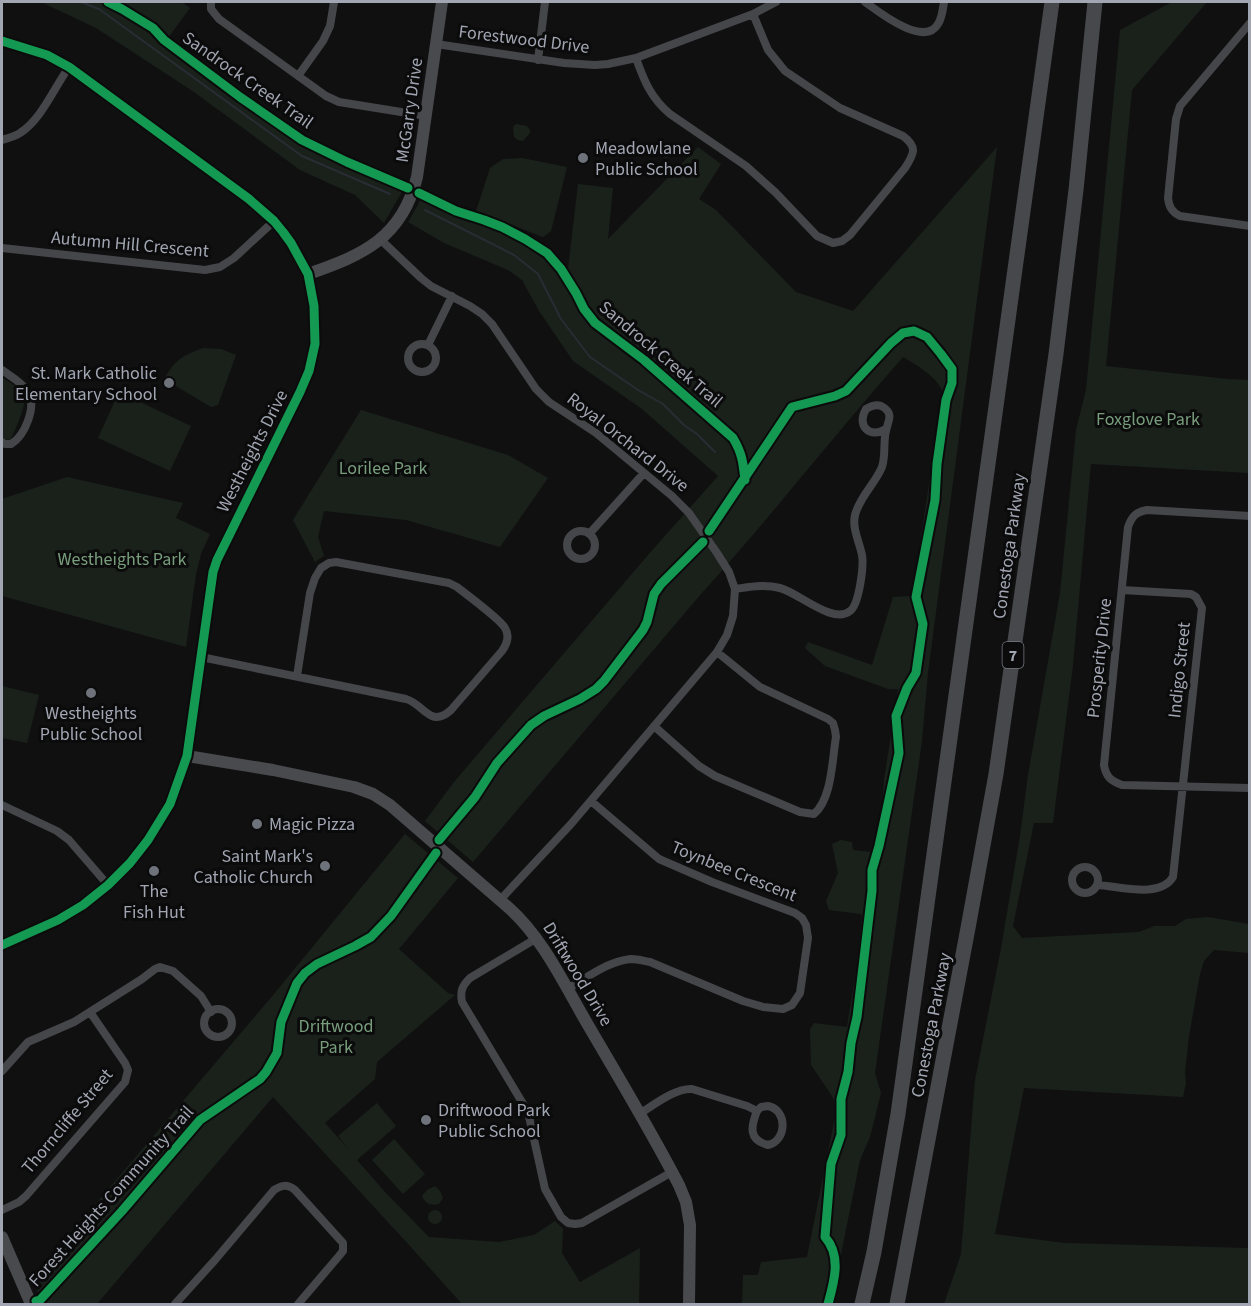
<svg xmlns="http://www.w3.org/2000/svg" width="1251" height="1306" viewBox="0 0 1251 1306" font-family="'Source Sans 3',sans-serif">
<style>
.green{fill:#1a211b}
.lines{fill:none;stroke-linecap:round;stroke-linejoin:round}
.stream{stroke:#272d33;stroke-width:2}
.street{stroke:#454649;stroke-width:8}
.secondary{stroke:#494a4d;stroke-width:12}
.highway{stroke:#47484b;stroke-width:15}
.cycleway-casing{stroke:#0b0b0c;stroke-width:13}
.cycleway{stroke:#139951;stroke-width:9}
.poi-dot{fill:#6e727a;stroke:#0b0b0c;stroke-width:2}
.labels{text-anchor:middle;stroke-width:6;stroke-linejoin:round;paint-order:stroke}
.shield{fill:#0b0b0c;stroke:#747880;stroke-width:1.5}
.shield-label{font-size:16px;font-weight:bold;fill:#a1a6b2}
.street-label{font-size:18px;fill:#a1a6b2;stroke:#0b0b0c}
.poi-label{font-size:18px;fill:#a1a6b2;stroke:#0b0b0c;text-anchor:start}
.park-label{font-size:18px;fill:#789d7c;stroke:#0b0b0c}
</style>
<rect width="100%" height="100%" fill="#101011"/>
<!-- green -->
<path class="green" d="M41,2H182L190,8L168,38L302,137L406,185L384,223L355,195L300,170L194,92L96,28Z
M1172,2H1207L1132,90L1106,366L1228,379L1249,380V473L1091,464L1073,665L1053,823H1034L1013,926L1022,938L1139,932L1154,926H1175L1186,919L1208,917L1249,924V953L1214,950L1204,961L1200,974L1189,1036L1185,1072L1186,1083L1183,1097L1024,1088L995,1234L1065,1243L1249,1248V1304H944L961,1254L975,1080L1001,948L1020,836L1028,775L1060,593L1076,430L1086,390L1120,30Z
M516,124L527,126L530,130V133L523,141L518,140L514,137L513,127Z
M660,144H667L674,150L667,158L655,155L657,146Z
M698,147L721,164L699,199L716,210L796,292L853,311L997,147L928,673L922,741L875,1073L881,1093L870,1137L860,1160L831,1304H742L743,1275H758L761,1262L807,1257L835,1117L836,1105L832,1096L811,1065L810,1029L814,1023L847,1027L857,966L862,916L861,914L829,910L826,901L838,873L832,844L841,840L852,842L853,850L872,852L879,830L882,813L884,780L898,689H888L825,666L805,648L808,642L872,665L893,597L912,596L943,392C937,377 917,365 903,357C834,435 771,517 701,594L473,862L425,821L454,782L648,555L718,476L642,409L573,361L539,311L522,280L508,270L444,243L408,222L419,203L422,192L497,222L543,244L556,255L568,269L578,184L613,188L608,239Z
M522,158L567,167L551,231L543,237L476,211L490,168L503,159Z
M203,348L221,349L236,355L218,405L211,407L164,379C176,359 182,356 203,348Z
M2,377C8,382 16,386 22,391C30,400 16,427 12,437L9,440L4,439L2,437Z
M119,392L191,426L170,471L98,438Z
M361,410L508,455L548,478L500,547L406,520L324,511L318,537L324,556L315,562L293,520Z
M67,477L183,503L176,518L210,534L201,554L196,574L186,647L2,596V499Z
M2,686L39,695L27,743L2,738Z
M405,834L458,878L399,949L448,993L455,995L377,1062L375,1079L325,1123L350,1151L338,1136L377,1103L396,1126L357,1160L386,1193L429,1237L499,1242L534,1235L555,1221L563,1229L562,1253L580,1282L640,1248L639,1304H462L409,1245L273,1097L97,1304H43L32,1279L274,994Z
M394,1139L425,1174L403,1194L372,1160Z
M435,1186L440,1191L443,1198L439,1204C431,1206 426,1204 422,1196L427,1190Z
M428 1217a7 7 0 1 1 14 0a7 7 0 1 1-14 0Z"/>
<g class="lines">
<!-- stream -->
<path class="stream" d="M81,2L99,9L302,156L390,194
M425,210L514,255L538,274L561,319L590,357L638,390L663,404L684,425L697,434L715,452"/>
<!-- street -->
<path class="street" d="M211,2V9L219,19L326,96L339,102L426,116
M865,2C879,12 924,48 938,24C942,18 943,9 944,2
M1250,23L1180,106L1176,119L1168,198C1169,207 1172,212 1180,216L1250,226
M436,44L564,63L595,65L608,64L636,58L753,14L776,2
M636,58C644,81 651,98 670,114L746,166L775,192L817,236L833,243L842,241L850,235L905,168C914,154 918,147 903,136L840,108L785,71L768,50L753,14
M538,60L545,2
M298,76L323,41L330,26L334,2
M2,140C8,138 14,137 20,133C41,120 54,88 69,67
M381,240L421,278L431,286L470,306L482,314L492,324L536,389L549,402L596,433L672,496L689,513L717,553L729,572L735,589L733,616L727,635L717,652L571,824L500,900
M2,248L205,270L220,267L234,258L274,221
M408 358a14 14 0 1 1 28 0a14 14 0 1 1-28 0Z
M428,345L452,296
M2,370C10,376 22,382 28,392C37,406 25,436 11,444H5L2,442
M1250,516L1147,510C1136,512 1132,516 1128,527L1104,765C1106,777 1111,781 1122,785L1250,788
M567 545a14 14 0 1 1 28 0a14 14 0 1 1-28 0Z
M590,533L644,473
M735,589C750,587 764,584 780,588C799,593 833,625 850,611C859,605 864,566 862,555C859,541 852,528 855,515C860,496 875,484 882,467C886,455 883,442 886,431C888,421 894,414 883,407C877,403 871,406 866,409C856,426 870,439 886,429
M201,657L406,699C424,704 430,729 451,710L502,651C507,644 510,636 505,628C501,620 466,594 457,587L449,583L336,562L329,563L321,568L315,578L310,593L297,676
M654,726L699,766L715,776L800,812L814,814C832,799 832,760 836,737L835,730L833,723L828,719L760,687L717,652
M2,805L57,831L69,840L108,885
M1072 880a13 13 0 1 1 26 0a13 13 0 1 1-26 0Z
M1097,885C1119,886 1160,899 1173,877L1202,608L1196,597L1191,594L1122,590
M537,938L470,978C462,986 460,991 462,1002L528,1112L545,1189L561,1217L568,1223L575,1224L582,1223L672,1172
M567,989C587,978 608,961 631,959C638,959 644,961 650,962L743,1001L763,1007L783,1009L792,1005L800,993L808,938L806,925L802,918L795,913L712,882L659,859L591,801
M204 1023a14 14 0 1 1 28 0a14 14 0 1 1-28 0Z
M2,1071L28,1042L74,1022L142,979L155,969L160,967L173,971L201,996L211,1012
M768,1106C788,1110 787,1141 768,1145C748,1140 751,1126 757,1111L761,1107Z
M639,1114C654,1105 675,1088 692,1089L747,1106L757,1111
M2,1210L19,1202L26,1196L125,1082L128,1070L125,1063L90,1012
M175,1304L215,1260L274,1190C282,1185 287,1184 295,1190L343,1243V1251L339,1256L298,1304"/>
<!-- secondary -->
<path class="secondary" d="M2,41L47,55L69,67L249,199L274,221L283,232L291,243L308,274L314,306L315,344L309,371L300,392L217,560L213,572L187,756L170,804L148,840L130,863L108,885L83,905L58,920L2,945
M308,274C363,255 402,238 417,177L442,2
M187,756L273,770L354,787L373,794L390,805L509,908C543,938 565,986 588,1025C619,1078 651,1131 679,1185L686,1202L690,1225L689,1304
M2,1237L31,1304"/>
<!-- highway -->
<path class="highway" d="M862,1304L874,1252L898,1114L1052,2
M897,1304L968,928L996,774L1056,354L1076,190L1095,2"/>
<defs>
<path id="cycleway" d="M108,2L122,9L153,28L164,40L240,97L302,140L347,162L408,188
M2,41L47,55L69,67L249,199L274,221L283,232L291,243L308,274L314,306L315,344L309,371L300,392L217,560L213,572L187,756L170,804L148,840L130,863L108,885L83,905L58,920L2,945
M419,193L456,211L484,220L502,227L525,239L547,253L561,269L576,293L584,309L595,323L644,360L733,438C742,453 743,462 745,480
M709,531L792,407L835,396L846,391L891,343L903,333L914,331L927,337L941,354L952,369V383L946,400L937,464L935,500L916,597L923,624L916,673L907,688L896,716L899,753L879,846L872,870V891L857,1017L851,1043L848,1072L841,1099V1135L831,1164L825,1237C842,1256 834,1282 828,1304
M439,840L475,797L497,763L531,725L544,716L580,699L596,689L604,681L643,630L647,622L654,594L661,584L703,542
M36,1301L40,1300L122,1211L200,1120L260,1079L266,1072L277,1053L281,1022L297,983L305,973L317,964L355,946L371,937L391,916L436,853"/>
</defs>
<!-- cycleway casing -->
<use href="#cycleway" class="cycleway-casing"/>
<!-- cycleway -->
<use href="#cycleway" class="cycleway"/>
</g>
<!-- markers -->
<g class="poi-dot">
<circle cx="583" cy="158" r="6"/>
<circle cx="169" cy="383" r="6"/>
<circle cx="91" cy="693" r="6"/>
<circle cx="257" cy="824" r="6"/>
<circle cx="325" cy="866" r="6"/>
<circle cx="154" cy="871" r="6"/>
<circle cx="426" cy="1120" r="6"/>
</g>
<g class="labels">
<!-- shield labels -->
<rect class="shield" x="1002.5" y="642" width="21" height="26" rx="4.5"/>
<g class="shield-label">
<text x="1013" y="661">7</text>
</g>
<!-- street labels -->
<g class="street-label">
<text transform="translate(524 39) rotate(7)" y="6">Forestwood Drive</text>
<text transform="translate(248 80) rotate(35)" y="6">Sandrock Creek Trail</text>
<text transform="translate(409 110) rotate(-82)" y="6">McGarry Drive</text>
<text transform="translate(130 244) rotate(5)" y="6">Autumn Hill Crescent</text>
<text transform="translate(661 354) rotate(40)" y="6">Sandrock Creek Trail</text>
<text transform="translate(628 442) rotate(38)" y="6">Royal Orchard Drive</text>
<text transform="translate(252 451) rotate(-63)" y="6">Westheights Drive</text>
<text transform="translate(1009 546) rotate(-82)" y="6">Conestoga Parkway</text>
<text transform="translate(1099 658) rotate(-84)" y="6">Prosperity Drive</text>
<text transform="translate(1179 670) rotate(-84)" y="6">Indigo Street</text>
<text transform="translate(734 871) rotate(22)" y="6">Toynbee Crescent</text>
<text transform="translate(578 974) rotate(59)" y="6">Driftwood Drive</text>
<text transform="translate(931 1025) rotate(-79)" y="6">Conestoga Parkway</text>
<text transform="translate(67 1121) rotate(-50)" y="6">Thorncliffe Street</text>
<text transform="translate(111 1196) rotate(-48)" y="6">Forest Heights Community Trail</text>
</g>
<!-- poi labels -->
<g class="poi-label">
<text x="595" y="154">Meadowlane<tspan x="595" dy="21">Public School</tspan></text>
<text x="157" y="379" text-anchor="end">St. Mark Catholic<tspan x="157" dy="21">Elementary School</tspan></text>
<text x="91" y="719" text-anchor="middle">Westheights<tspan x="91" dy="21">Public School</tspan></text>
<text x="269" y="830">Magic Pizza</text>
<text x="313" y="862" text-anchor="end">Saint Mark's<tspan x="313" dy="21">Catholic Church</tspan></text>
<text x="154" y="897" text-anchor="middle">The<tspan x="154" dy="21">Fish Hut</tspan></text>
<text x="438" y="1116">Driftwood Park<tspan x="438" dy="21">Public School</tspan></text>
</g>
<!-- park labels -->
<g class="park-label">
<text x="1148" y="425">Foxglove Park</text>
<text x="383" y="474">Lorilee Park</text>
<text x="122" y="565">Westheights Park</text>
<text x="336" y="1032">Driftwood<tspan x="336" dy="21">Park</tspan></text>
</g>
</g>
<!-- border -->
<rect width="1251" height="1306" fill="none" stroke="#a1a6b2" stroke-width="6"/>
</svg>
